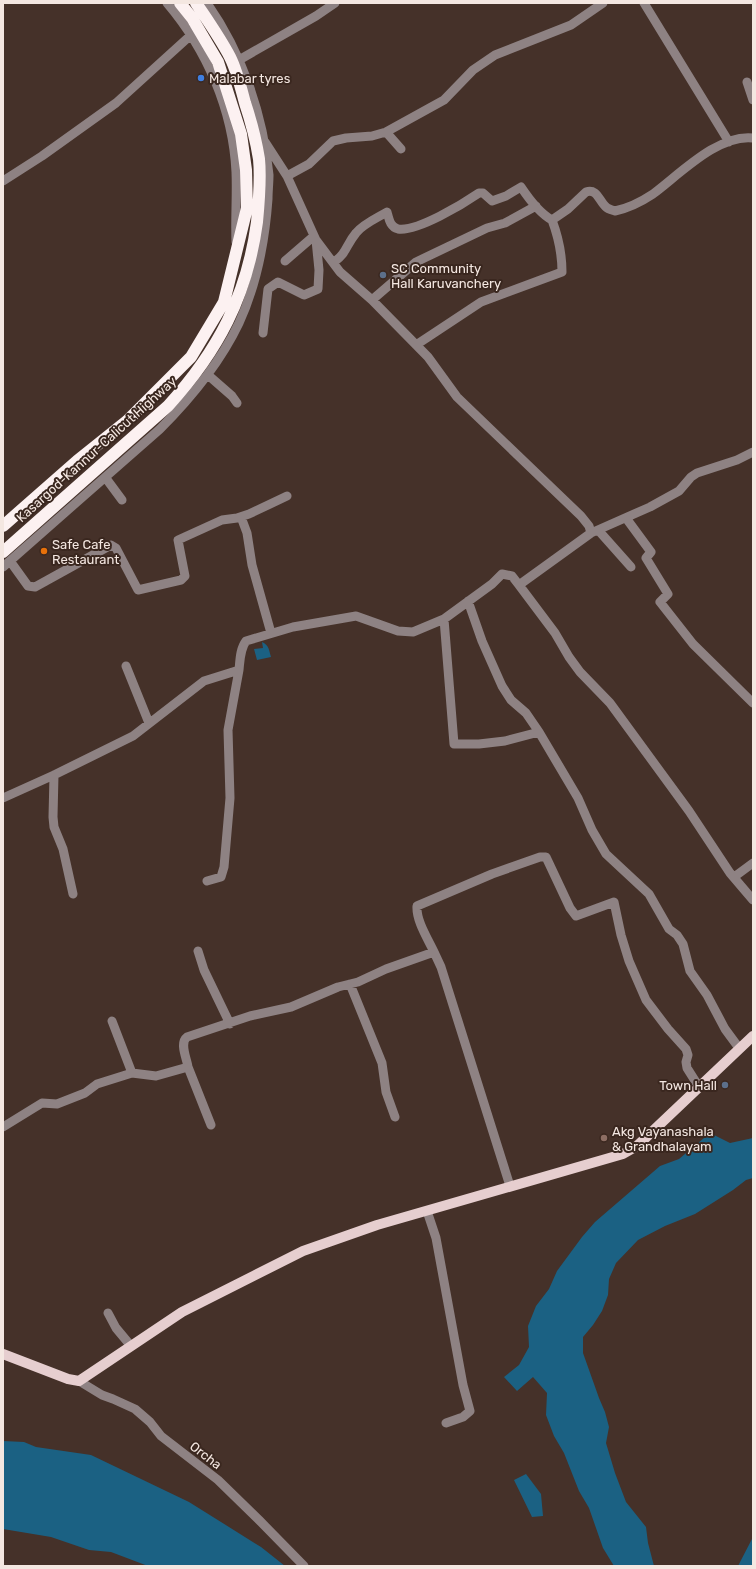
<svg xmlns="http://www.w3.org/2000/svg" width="756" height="1569" viewBox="0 0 756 1569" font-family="Rubik,sans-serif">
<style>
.water{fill:#1b6183}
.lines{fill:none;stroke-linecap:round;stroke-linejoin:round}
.minor{stroke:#8e8283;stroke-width:9}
.major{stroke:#e6cecf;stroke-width:10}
.highway{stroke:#fcf1f1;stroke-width:12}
.shop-dot{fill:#3f7fe0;stroke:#3a271f;stroke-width:1.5}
.service-dot{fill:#5c6f8a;stroke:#3a271f;stroke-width:1.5}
.food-dot{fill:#e8710a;stroke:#3a271f;stroke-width:1.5}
.education-dot{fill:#8d6e63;stroke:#3a271f;stroke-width:1.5}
.labels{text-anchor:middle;stroke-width:4;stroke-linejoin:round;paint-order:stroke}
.poi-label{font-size:13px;fill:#f4e7e1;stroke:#3a271f;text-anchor:start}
.street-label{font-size:13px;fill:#f4e7e1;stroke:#3a271f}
</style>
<rect width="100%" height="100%" fill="#453129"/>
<!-- water -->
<path class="water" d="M262,642C269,645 269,650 271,657L257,660L254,649L263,648Z
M710,1133L730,1143L753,1138V1178L746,1180L733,1190L695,1214L665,1226L638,1240L616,1263L609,1279L608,1295L602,1311L593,1325L583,1337V1353L599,1398L605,1412L609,1427L606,1443L615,1473L626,1502L646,1527L648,1543L654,1566H614L603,1548L589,1508L579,1491L564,1453L554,1436L546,1415L547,1393L533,1377L517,1391L504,1377L519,1365L529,1347L528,1326L536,1306L549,1289L557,1271L582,1237L595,1222L660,1166L679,1159Z
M3,1441L24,1442L36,1447L91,1455L189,1502L261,1547L285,1566H148L111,1552L89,1550L51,1537L3,1529Z
M526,1474L541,1494L543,1516L532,1517L514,1480Z
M753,1537V1566H738Z"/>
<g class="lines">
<!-- minor -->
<path class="minor" d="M167,3C207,50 233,110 236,172C237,195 235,219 236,242
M644,3L729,142
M239,60L316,16L335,3
M747,82L753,100
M386,132L401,149
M287,176L309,164L333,141L346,138L372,136L386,132L444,100L473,70L495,55L571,25L603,3
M3,181L42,156L116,103L191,35
M316,240L340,272L372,300L428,357L457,397L581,516L589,526L591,533
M285,261L314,236
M334,262C347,253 346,245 356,233C363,224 377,218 387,212C389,219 390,227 398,229C417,232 463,204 479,193H483L492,201L506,196L521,187C529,199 539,213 552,220L568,209L586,192C597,188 599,201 606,207C608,209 612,210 615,211C629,208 641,202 653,194C680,174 718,134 753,138
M372,300L416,262L487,228L505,223L536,206
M263,333L268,289L278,282L304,295L318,289L319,270L316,240L287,176L265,142
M416,345L481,302L562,272C562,255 558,236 552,220
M208,375L232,396L237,403
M105,477L122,500
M241,517L247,533L252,565L271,633
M626,518L651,552L646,558L668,594L660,602L693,644L753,703
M599,531L631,567
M10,561L28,586L35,587L111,545L116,548L138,590L181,580L185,576L178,540L222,520L237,518L249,514L287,496
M3,567L160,429C191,398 220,363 239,323C257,284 265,241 268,199C268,191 269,183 269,175C263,114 242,53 207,3
M519,585L555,633L569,657L580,672L610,703L689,811L730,873L753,900
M468,601L482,641L502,686L511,700L526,713L539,732L578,798L592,830L606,854L649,894L669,929L677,935L683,944L690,971L707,995L725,1029L739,1048
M444,619L454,744H479L505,741L539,732
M126,666L149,723
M54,775L53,817L54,827L63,849L73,894
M3,798L54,775L133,736L204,681L239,670C240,660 240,649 246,641L293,627L356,616L398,631L413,632L444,619L492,584L502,574L512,576L519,585L591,533L650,507L679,491L691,477L697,473L737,460L753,452
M734,877L753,863
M207,881L221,877L224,867L230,798L228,730L239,670
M198,951L204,970L230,1024
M434,952C428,939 416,921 417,906L492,874L540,857H546L570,908L576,916L614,902L621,935L629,961L646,1000L668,1029L686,1049L688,1055L686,1062L687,1068L699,1087
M350,984L382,1063L386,1092L395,1117
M112,1021L132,1073
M188,1067L211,1125
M3,1127L42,1103L57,1104L85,1093L97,1084L132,1073L156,1076L188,1067C187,1059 179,1043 187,1037L250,1016L291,1007L338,987L358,982L386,969L434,952L441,967L510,1186
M427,1211L436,1238L463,1385L470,1411L463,1417L446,1423
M108,1313L116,1328L131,1346
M79,1381L102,1395L113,1399L135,1409L150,1422L161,1436L218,1480L259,1520L304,1566"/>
<!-- major -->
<path class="major" d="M3,1354L68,1379L79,1381L182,1312L303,1251L377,1225L623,1154L637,1146L753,1036"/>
<!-- highway -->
<path class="highway" d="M3,526L77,461L127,421L191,357L224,302L247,208L246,170L241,134L218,62L192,18L180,3
M3,552L168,406C218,351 247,296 257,222C259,201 261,179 259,159C256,140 251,121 245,103C241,88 237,71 230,57C220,38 208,21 196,3"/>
</g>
<!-- markers -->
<circle class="shop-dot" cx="201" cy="78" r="4"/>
<g class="service-dot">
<circle cx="383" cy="275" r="4"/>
<circle cx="725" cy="1085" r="4"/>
</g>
<circle class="food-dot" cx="44" cy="551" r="4"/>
<circle class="education-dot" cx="604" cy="1138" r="4"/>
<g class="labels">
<!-- poi labels -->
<g class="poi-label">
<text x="209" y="83">Malabar tyres</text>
<text x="391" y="273">SC Community<tspan x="391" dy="15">Hall Karuvanchery</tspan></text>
<text x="52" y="549">Safe Cafe<tspan x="52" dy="15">Restaurant</tspan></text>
<text x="717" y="1090" text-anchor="end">Town Hall</text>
<text x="612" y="1136">Akg Vayanashala<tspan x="612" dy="15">&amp; Grandhalayam</tspan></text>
</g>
<!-- street labels -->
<g class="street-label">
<text transform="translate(96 449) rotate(-42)" y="5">Kasargod-Kannur-Calicut Highway</text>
<text transform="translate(206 1455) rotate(38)" y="5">Orcha</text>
</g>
</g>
<!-- border -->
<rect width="756" height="1569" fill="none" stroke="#f4e7e1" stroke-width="8"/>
</svg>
